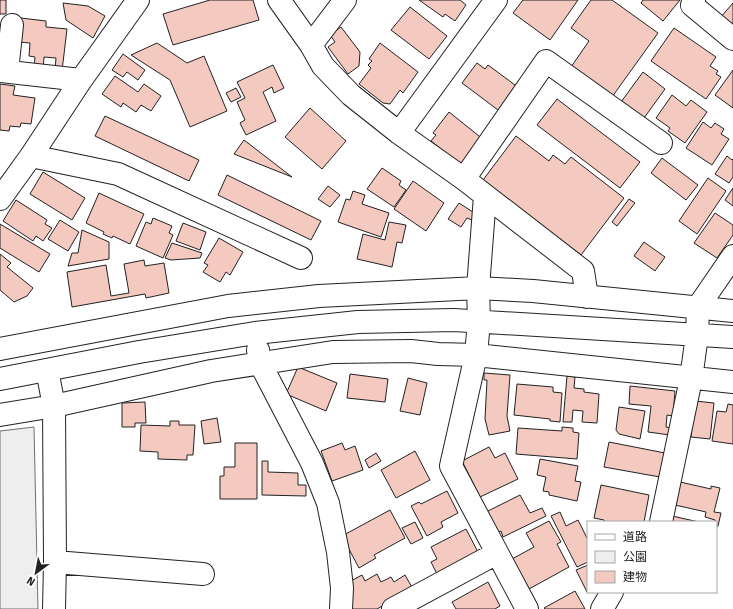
<svg xmlns="http://www.w3.org/2000/svg" width="733" height="609" viewBox="0 0 733 609" font-family="'Fira Sans','Noto Sans JP',sans-serif">
<style>
.green{fill:#eee;stroke:#6f6f6f}
.building{fill:#f3c9c0;stroke:#222}
.lines{fill:none;stroke-linecap:round;stroke-linejoin:round}
.minor-casing{stroke:#222;stroke-width:24}
.minor{stroke:#fff;stroke-width:22}
</style>
<rect width="100%" height="100%" fill="#fff"/>
<!-- green -->
<path class="green" d="M34,427L38,609H0V431Z"/>
<!-- building -->
<path class="building" d="M0,0H6V14H0Z
M210,0H253L259,20L173,45L163,14Z
M419,0H460L466,5L455,21L445,14L443,17Z
M523,0H578L550,40L513,13Z
M591,0H612L658,33L612,97L571,67L589,41L571,28Z
M643,0H680L663,21L641,3Z
M63,3L88,6L105,16L93,38L66,20Z
M733,3V29L720,18Z
M410,7L447,36L429,59L391,30Z
M21,18L46,21V27L67,29L62,71L55,70L56,58L44,57L43,70L34,69L35,57L29,56L30,43L18,42Z
M341,27L360,52L359,66L348,74L328,47L335,42L330,35Z
M674,28L716,57L710,66L718,71L716,74L721,77L706,99L651,61Z
M157,43L187,63L204,56L227,111L190,127L170,80L131,55Z
M380,43L418,72L403,93L400,90L390,104L383,103L359,84L371,68L368,65L372,61L369,59Z
M123,54L145,70L138,80L127,72L123,77L112,70Z
M477,63L485,69L488,65L519,88L502,113L462,83Z
M273,65L284,88L274,93L272,87L263,92L276,121L246,135L240,123L245,120L237,102L245,98L237,82Z
M733,70V108L715,95Z
M643,72L665,89L644,118L621,102Z
M115,76L138,92L144,84L161,96L151,111L141,105L136,112L123,103L121,107L102,94Z
M0,84L15,86L13,95L35,98L31,124L21,123L20,127L10,126L9,131L0,130Z
M236,88L241,97L231,102L226,93Z
M672,95L686,106L691,100L707,112L685,143L668,131L670,128L656,118Z
M557,99L640,162L620,188L537,125Z
M310,108L346,141L322,169L285,137Z
M449,112L484,140L467,162L459,163L431,141L436,135L433,133Z
M105,116L199,160L189,181L95,136Z
M703,122L711,128L715,123L724,129L721,134L729,139L712,165L686,148Z
M516,136L549,161L553,155L565,164L571,157L624,198L581,255L483,180Z
M244,140L292,177L234,154Z
M727,156L732,160L733,159V177L729,183L715,174Z
M662,158L698,185L686,200L651,173Z
M382,168L401,181L399,185L406,190L394,207L367,189Z
M43,172L85,198L72,220L30,194Z
M227,175L321,221L311,240L218,195Z
M708,178L726,191L697,234L679,221Z
M413,181L444,203L426,231L394,209Z
M328,186L340,195L330,207L318,199Z
M733,188V206L725,200Z
M353,191L365,195L362,204L389,213L381,237L338,222L346,199L350,200Z
M99,193L144,214L130,244L113,236L112,238L103,234L104,232L86,223Z
M629,199L635,203L617,226L612,222Z
M16,200L47,220L45,224L52,228L43,241L36,236L33,241L3,221Z
M459,203L476,214L472,220L467,218L461,227L448,219Z
M715,213L733,225V235L717,258L694,243Z
M153,218L172,226L169,233L173,235L163,258L136,246L146,222L151,224Z
M60,220L79,232L68,251L48,239Z
M389,222L406,225L402,243L397,242L392,267L357,259L363,234L385,240Z
M183,223L206,232L200,250L176,241Z
M0,224L50,254L39,272L0,248Z
M82,230L109,242V259L68,266L72,253H78Z
M219,238L243,252L230,275L226,272L220,282L203,272L208,265L204,263Z
M644,242L665,257L655,271L634,256Z
M172,243L202,253L200,258L171,260L165,258Z
M0,254L11,263L7,267L33,288L27,296L14,302L0,290Z
M144,260L145,266L164,263L169,293L146,298L145,294L72,307L67,272L106,265L111,296L129,293L124,264Z
M298,367L337,383L326,411L286,394Z
M484,373L510,375L507,416L510,431L489,435L485,419L487,380H484Z
M350,374L388,379L385,402L347,398Z
M567,376L575,377L574,388L584,389V392L599,394L597,423L582,422L583,411L573,410L572,422H563Z
M408,378L427,383L420,415L400,411Z
M517,384L553,387V392L562,393L560,422L550,421V419L514,415Z
M630,386L675,391L673,416L667,415L666,427L671,428L670,435L648,432L651,406L629,404Z
M695,401L714,403L710,439L691,437Z
M145,402L146,423H135V427H122V403Z
M728,404L733,405V444L712,441L717,411L726,412Z
M619,407L645,411L640,439L619,434L616,430Z
M217,418L221,442L204,444L201,421Z
M170,421H179V425H195L193,455H187V460L158,459V452L140,451L141,425L170,426Z
M562,427L573,428V432L579,433L577,459L516,454L518,428L562,431Z
M609,442L665,453L660,477L604,467Z
M235,443H257V499H220V476H224V467H235Z
M342,443L345,450L355,446L363,470L332,481L321,451Z
M489,447L495,458L505,453L518,479L480,497L462,461Z
M415,451L430,480L396,498L381,470Z
M376,453L381,461L369,468L365,460Z
M540,459L578,466L575,481L581,482L577,501L549,495V492L543,491L546,477L537,475Z
M262,461H268V472L298,473V485H306V496L262,495Z
M680,482L711,489V486L720,488L714,512L721,513L718,526H716L715,520L705,517L706,512L675,505Z
M601,485L649,495L644,522H604V520L594,518Z
M447,491L458,513L441,522L443,527L427,536L411,506L419,502L421,504Z
M520,495L530,513L542,508L546,516L503,537L501,531L497,533L486,512Z
M390,510L405,538L374,555L376,558L359,568L342,536Z
M560,512L566,526L578,520L588,540V562L577,567L551,516Z
M672,516L699,522H671Z
M549,521L561,542L557,544L569,567L529,589L512,559L534,547L526,533Z
M415,522L423,538L411,544L402,528Z
M466,529L479,554L437,574L431,562L437,559L431,547Z
M588,565V591L587,592L576,570Z
M377,574L381,582L391,577L394,582L405,575L413,589L377,609H348L347,583L362,575L365,581Z
M488,582L500,606L495,609H456L452,602Z
M575,591L585,609H545L544,608Z"/>
<g class="lines">
<defs>
<path id="minor" d="M279,0L311,45L323,66L351,95L399,133L464,179L583,271L587,297
M694,0L692,5L733,39
M311,45L345,0
M0,71L81,80
M7,71L12,25
M399,133L496,0
M31,156L118,174L301,258
M464,179L546,61L661,143
M485,196L478,288L479,321L476,355L451,466L527,609
M0,199L31,156L81,80L138,0
M0,349L228,306L319,296L478,288L533,291L733,311
M258,350L260,363L312,463L328,503L338,552L342,588L341,609
M47,370L54,406L55,562L54,609
M0,379L139,352L255,333L358,322L454,320L733,337
M0,415L54,406L211,371L333,352L411,351L438,354L476,355L733,382
M661,522L691,379L697,335L698,307L733,256
M55,562L203,574
M393,609L497,553
M602,609L612,592"/>
</defs>
<!-- minor casing -->
<use href="#minor" class="minor-casing"/>
<!-- minor -->
<use href="#minor" class="minor"/>
</g>
<!-- legend -->
<rect x="587" y="521" width="130" height="72" fill="#ffffff" stroke="#a7a7a7"/>
<rect x="595" y="534" width="20" height="6" fill="#ffffff" stroke="#a7a7a7"/>
<text x="623" y="541" font-size="12" fill="#222222">道路</text>
<rect x="595" y="551" width="20" height="12" fill="#eeeeee" stroke="#a7a7a7"/>
<text x="623" y="561" font-size="12" fill="#222222">公園</text>
<rect x="595" y="571" width="20" height="12" fill="#f3c9c0" stroke="#a7a7a7"/>
<text x="623" y="581" font-size="12" fill="#222222">建物</text>
<!-- north arrow -->
<g transform="translate(36 573) rotate(212)" stroke="#ffffff" stroke-width="3" paint-order="stroke">
<path d="M0-3L7 15L0 10L-7 15Z" fill="#222222"/>
<text y="-6" font-size="11" font-weight="bold" text-anchor="middle" fill="#222222">N</text>
</g>
</svg>
